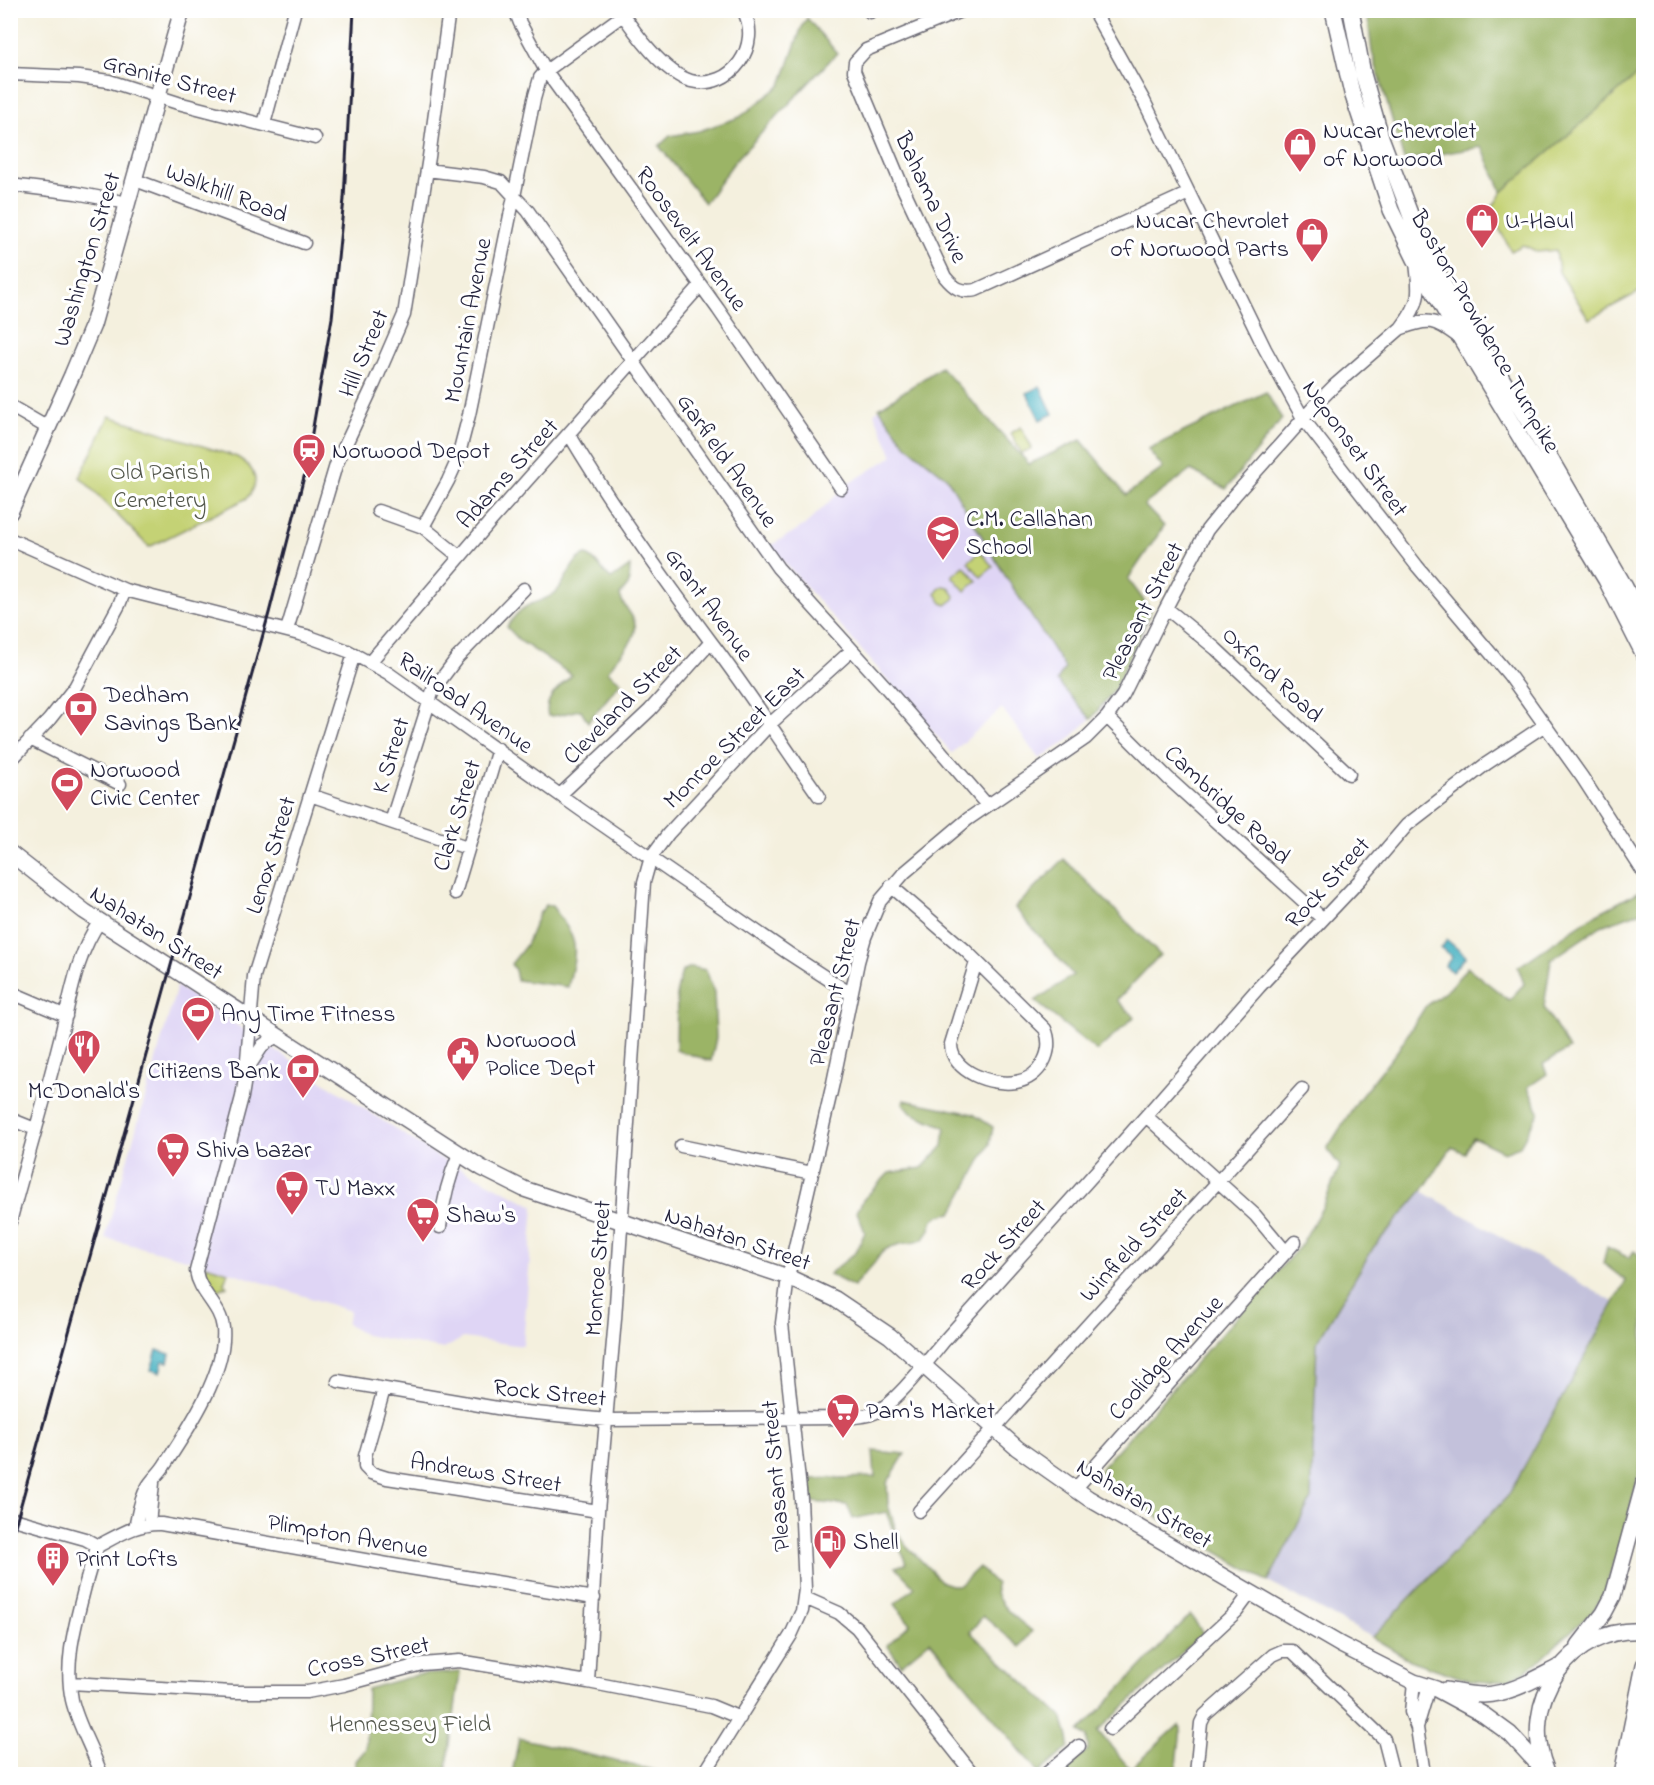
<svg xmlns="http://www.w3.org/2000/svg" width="1654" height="1785" viewBox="0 0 1654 1785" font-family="'Indie Flower',sans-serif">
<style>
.built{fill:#dfd5f5}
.industrial{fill:#c3c1db}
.green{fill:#c4d274;stroke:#737a58;stroke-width:1.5}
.forest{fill:#9bb466;stroke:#5e6b50;stroke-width:1.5}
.water{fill:#44b1c1;stroke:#336a7e;stroke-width:1.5}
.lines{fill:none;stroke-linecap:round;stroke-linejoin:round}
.minor-casing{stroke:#6c6a74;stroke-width:15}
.major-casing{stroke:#6c6a74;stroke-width:18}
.minor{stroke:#fff;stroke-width:12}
.major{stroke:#fff;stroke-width:15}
.rail{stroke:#22223b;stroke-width:3}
.labels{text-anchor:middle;stroke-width:6;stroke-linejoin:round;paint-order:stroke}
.street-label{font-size:24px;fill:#22223b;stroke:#fff}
.poi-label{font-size:24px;fill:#22223b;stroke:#fff;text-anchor:start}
.park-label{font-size:24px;fill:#53574c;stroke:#fff}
</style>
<rect width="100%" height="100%" fill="#fff"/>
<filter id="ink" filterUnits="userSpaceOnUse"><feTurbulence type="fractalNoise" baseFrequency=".0167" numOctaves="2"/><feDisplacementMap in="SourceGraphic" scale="12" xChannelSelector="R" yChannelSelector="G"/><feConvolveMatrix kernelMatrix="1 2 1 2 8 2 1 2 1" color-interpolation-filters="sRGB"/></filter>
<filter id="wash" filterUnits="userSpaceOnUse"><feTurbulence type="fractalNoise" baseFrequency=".008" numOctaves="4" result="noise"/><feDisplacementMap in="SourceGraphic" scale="24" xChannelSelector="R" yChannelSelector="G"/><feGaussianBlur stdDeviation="1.35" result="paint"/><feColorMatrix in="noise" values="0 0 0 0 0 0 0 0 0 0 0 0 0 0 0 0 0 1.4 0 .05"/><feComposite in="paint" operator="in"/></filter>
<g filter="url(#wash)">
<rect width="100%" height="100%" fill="#f4f0de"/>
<!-- built -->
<path class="built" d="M941,371L1151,615L1115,689L1102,708L1066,742L1039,759L1002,708L952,753L770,546L805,525L848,484L893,456L874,413Z
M177,986L437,1156L534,1206L523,1346L463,1338L444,1349L365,1335L346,1324L350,1311L206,1264L105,1238Z"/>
<!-- industrial -->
<path class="industrial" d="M1422,1191L1615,1303L1508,1496L1372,1637L1268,1582L1311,1499L1317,1342L1373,1248Z"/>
<!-- green -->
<path class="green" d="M1643,70V290L1589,319L1559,272L1556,250L1538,252L1523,245L1511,251L1490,211L1502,192Z
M109,416L237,457C255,467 262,483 246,499L149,547L80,477Z
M1021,427L1032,448L1022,454L1011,433Z
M980,551L993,567L981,577L968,562Z
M964,566L977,581L965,591L952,576Z
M943,586L949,587L955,596L954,599L946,605L942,603L936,594L938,590Z
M206,1265L228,1272L224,1283L227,1286L215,1291H210L204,1278Z"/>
<!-- forest -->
<path class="forest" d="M1367,11H1643V70L1502,192L1482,147L1404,160L1372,52Z
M807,18L837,53L735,161L705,203L659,146L670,136L699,131L740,117L781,85L801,29Z
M941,367L1029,464L1081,440L1126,495L1163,468L1148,449L1266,392L1282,419L1226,489L1191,470L1144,505L1164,526L1128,579L1151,610L1115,689L1091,719L1057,681L1065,668L1006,577L947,478L906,445L879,408Z
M587,555C598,561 602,571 611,579L630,566L629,584L620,595C622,606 633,613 635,624C638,643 614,657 608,672L621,682L588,722L581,710C569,711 560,717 548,716C543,698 561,686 572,675L520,641L507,627C513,618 518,611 527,606C536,601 550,599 557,591C567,581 572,557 587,555Z
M1064,859L1160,955L1117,1000L1134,1017L1097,1051L1035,1001L1073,975L1015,908Z
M1642,890L1643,911L1601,926L1551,960L1544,1007L1569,1049L1543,1064L1547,1074L1528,1087L1539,1112L1520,1146L1504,1152L1473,1137L1465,1153L1452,1147L1422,1191L1373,1248L1317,1342L1311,1499L1268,1582L1095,1480L1103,1466L1301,1245L1323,1206L1340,1166L1327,1149L1358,1100L1398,1050L1425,1007L1450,988L1467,967L1509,1000L1524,984L1518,967L1593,916Z
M546,905L552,906C579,942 578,944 568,987L517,980L515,970L511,964L526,945L539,914Z
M691,967L706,970L714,992L716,1038L711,1061L676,1050L677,990L682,971Z
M904,1100L973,1114L993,1127L990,1144L952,1213C922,1217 938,1227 923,1239C917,1244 908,1242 901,1244C876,1250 883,1255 869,1269C863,1276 858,1279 854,1287L829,1274L856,1252L865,1232L857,1212L863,1200L889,1173L922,1168L943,1146L945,1127L911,1113L903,1103Z
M1607,1247L1629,1258L1634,1251L1643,1258V1455L1626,1527L1603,1596L1593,1611L1541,1659L1523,1673L1509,1679L1491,1682L1471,1681L1412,1661L1372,1637L1508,1496L1626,1281L1603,1263Z
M873,1451L905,1454L887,1483L888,1505L896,1530L906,1545L942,1582L951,1585H960L979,1567L996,1584C992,1603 1019,1620 1032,1631L1020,1647L983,1616L970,1632L1063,1718C1064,1728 1070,1738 1069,1747L1039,1773L930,1641L901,1665L887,1645L910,1624L895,1604L915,1587L895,1567L906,1564L886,1512L853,1519L847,1505L812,1502L809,1479L875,1477Z
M1190,1615L1203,1633L1098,1731L1130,1769L1179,1725L1181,1728L1176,1774H1055L1088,1750L1087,1736L1079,1732Z
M460,1672L446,1774H355V1762L366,1749L367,1689L417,1675Z
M519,1738L669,1774H512Z"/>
<!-- water -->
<path class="water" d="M1040,386L1053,414L1040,420L1027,393Z
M1447,940L1466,956L1452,972L1445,966L1452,957L1441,948Z
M157,1350L170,1354L168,1362L163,1361L160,1372L151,1370Z"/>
</g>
<g filter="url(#ink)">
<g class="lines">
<defs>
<path id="minor" d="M515,10L520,23L546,71L718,309L841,488
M620,10C634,32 665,74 691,81C731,91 763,45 743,10
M868,10L870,12
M963,10L866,50L855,62L854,71L903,188L945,277C954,288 961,293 976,290L1189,193
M1093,10L1144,101L1265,349L1304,420L1417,566L1509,675L1582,777L1644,873
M10,74L79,77L109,81L178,103L315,138
M264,124L295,10
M427,170L484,177L501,182L528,211L778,568L884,685L987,805
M135,180L304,243
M10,185L76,193L128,203
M1402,328C1429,318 1434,319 1457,336
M10,406L48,428
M569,434C612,506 661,575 711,642C749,692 783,745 819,796
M378,511L423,527
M10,539L125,590L307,636L348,651L388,673L581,810L788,953L851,994
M460,557L423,527L448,481L457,461L469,415L534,99L540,78L546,71L623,15
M1166,608L1216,649L1349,774
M287,630L336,465L374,384L404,315L429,157L449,10
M370,662L489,523L700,286
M1107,717L1169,779L1323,919
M30,739L120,784
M10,761L49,720L75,687L119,605L125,590
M561,794L650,710L711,642
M310,795L467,848
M391,822L433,690L457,658L524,589
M891,886L965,950L1045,1029C1055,1051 1040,1078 1016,1082C992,1086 951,1072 951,1044L976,962
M455,893L498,749
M10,992L66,1016
M246,1071L263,1045L277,1036
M1146,1116L1255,1215L1286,1252
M10,1119L35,1129
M681,1146L812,1173
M10,1222C26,1162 44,1103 59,1043C70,1002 75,956 100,921
M440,1227C443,1200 448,1179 459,1154
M338,1381L515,1411L607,1420L837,1418C849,1417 863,1418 874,1413C895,1404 929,1359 945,1340L1146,1116L1259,987L1359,881L1407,825L1486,764L1545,725
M384,1389L365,1456V1467L371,1473L387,1478L598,1511
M1075,1489L1295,1242
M919,1511L1302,1089
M10,1518L85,1539L98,1546
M149,1524L153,1483
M135,1528C138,1515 140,1499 147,1488C151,1480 159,1474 164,1466C187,1431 227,1372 223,1328C221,1306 199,1293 196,1271L242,1097L246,1072L254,976L354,654
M98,1546C119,1535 137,1523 161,1524L410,1568L594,1598
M98,1546C92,1560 88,1575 84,1590C75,1626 64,1663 72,1700C78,1726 93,1749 101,1774
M805,1598L839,1613L857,1628L973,1774
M588,1682L598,1511L615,1319L644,882L651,857L668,834L770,724L852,650
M1414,1682L1411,1712L1417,1728L1424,1774
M70,1683L233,1692H307L344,1685L422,1664L459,1661L588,1682L711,1706L740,1718
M1417,1727L1429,1687
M1110,1729L1237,1611L1251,1592
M704,1774L791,1635L802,1611L805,1589L801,1499L782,1323L788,1277L833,1083L858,962L865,937L880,901L904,873L968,819L1086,738L1107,717L1123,695L1166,608L1207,530L1235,495L1320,400L1334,386L1401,328C1421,302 1420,294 1416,263
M1046,1774L1079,1746
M1196,1774L1201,1723L1205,1715L1273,1655L1282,1651H1292L1384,1739L1393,1774"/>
<path id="major" d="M1333,10L1352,93L1391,210L1415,259L1461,339L1606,580L1644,655
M1351,10L1363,74L1382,140L1415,227L1445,287L1532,427L1625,587L1644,625
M10,512L72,375L93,325L182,10
M10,853L84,911L482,1168L524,1189L788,1277L835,1299L890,1336L1017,1448L1088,1498L1341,1645L1414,1682L1436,1689L1484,1715L1510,1734L1547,1774
M1579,1645L1604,1613L1613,1596L1644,1483
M1445,1690C1458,1692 1471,1695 1483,1695C1511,1694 1535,1679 1559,1667
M1546,1769C1518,1703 1570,1625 1644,1631
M1622,1774L1644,1665
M1635,1774L1644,1727"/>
</defs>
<!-- minor casing -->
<use href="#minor" class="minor-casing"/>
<!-- major casing -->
<use href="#major" class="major-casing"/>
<!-- minor -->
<use href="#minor" class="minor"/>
<!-- major -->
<use href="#major" class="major"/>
<!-- rail -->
<path class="rail" d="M10,1544L269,613L305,473L332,318L344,199L354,10"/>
</g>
</g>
<!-- icons -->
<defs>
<symbol id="shop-pin" viewBox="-11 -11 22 30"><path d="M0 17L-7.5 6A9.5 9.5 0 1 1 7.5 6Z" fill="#d1495b" stroke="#fff"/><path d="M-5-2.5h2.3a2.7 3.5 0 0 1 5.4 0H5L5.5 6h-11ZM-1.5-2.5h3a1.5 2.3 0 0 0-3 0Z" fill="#fff"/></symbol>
<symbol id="station-pin" viewBox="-11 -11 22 30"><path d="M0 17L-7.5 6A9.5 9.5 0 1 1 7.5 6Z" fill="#d1495b" stroke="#fff"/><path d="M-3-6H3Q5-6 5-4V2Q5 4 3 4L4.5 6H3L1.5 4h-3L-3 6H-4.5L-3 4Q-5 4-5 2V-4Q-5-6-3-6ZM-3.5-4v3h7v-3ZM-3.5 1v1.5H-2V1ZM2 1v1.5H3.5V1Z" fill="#fff"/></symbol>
<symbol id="school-pin" viewBox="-11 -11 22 30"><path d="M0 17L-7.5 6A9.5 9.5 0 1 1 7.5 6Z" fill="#d1495b" stroke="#fff"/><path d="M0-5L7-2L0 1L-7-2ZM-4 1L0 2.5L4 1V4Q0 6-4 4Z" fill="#fff"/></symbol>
<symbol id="bank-pin" viewBox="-11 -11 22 30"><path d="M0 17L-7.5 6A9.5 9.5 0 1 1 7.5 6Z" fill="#d1495b" stroke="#fff"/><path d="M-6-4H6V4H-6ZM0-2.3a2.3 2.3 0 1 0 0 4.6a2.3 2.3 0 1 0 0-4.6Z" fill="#fff"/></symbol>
<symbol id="stadium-pin" viewBox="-11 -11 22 30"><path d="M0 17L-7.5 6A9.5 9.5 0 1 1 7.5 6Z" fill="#d1495b" stroke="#fff"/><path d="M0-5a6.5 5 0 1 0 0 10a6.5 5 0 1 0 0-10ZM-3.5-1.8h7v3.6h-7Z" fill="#fff"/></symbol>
<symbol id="restaurant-pin" viewBox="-11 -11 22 30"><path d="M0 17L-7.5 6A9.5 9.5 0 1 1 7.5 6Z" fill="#d1495b" stroke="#fff"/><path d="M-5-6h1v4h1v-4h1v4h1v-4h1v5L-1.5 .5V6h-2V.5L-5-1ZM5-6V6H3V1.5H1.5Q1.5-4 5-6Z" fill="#fff"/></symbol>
<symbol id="civic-pin" viewBox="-11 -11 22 30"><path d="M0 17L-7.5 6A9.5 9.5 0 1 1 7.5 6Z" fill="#d1495b" stroke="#fff"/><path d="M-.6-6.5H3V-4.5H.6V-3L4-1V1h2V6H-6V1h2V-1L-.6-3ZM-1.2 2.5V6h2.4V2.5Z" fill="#fff"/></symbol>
<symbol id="supermarket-pin" viewBox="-11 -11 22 30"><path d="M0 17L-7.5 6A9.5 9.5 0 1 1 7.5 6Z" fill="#d1495b" stroke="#fff"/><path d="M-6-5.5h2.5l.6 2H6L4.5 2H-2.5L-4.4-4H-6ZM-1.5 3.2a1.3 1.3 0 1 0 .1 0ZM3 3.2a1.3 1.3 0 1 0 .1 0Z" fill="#fff"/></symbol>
<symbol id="fuel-pin" viewBox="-11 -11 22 30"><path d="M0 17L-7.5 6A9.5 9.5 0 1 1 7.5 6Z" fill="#d1495b" stroke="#fff"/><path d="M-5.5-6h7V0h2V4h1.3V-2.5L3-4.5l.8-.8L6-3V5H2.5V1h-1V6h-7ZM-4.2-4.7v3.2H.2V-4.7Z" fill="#fff"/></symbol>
<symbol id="building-pin" viewBox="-11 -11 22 30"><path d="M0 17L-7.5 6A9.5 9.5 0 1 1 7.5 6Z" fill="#d1495b" stroke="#fff"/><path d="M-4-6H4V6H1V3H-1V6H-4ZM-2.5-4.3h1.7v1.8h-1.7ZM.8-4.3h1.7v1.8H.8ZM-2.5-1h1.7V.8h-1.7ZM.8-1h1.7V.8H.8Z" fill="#fff"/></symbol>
</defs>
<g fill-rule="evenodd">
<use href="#shop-pin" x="1281" y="125" width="38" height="52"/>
<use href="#shop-pin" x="1463" y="201" width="38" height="52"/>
<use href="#shop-pin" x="1293" y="215" width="38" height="52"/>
<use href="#station-pin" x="290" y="431" width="38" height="52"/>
<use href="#school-pin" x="924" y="513" width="38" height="52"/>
<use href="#bank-pin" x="62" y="689" width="38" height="52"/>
<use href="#stadium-pin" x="48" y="764" width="38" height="52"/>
<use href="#stadium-pin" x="179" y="994" width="38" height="52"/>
<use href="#restaurant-pin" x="65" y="1027" width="38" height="52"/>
<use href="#civic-pin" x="444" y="1034" width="38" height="52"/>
<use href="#bank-pin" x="284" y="1051" width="38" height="52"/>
<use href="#supermarket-pin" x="154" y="1130" width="38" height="52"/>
<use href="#supermarket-pin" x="273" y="1168" width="38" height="52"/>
<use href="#supermarket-pin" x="404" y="1195" width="38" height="52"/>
<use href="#supermarket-pin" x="824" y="1391" width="38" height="52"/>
<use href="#fuel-pin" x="811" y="1522" width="38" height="52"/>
<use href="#building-pin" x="34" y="1539" width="38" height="52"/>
</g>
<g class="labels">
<!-- street labels -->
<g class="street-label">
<text transform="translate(170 78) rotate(15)" y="8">Granite Street</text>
<text transform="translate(227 192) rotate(21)" y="8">Walkhill Road</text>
<text transform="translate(932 197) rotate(65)" y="8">Bahama Drive</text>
<text transform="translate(692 238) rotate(54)" y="8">Roosevelt Avenue</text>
<text transform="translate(86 259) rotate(-73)" y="8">Washington Street</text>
<text transform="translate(467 320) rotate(-79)" y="8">Mountain Avenue</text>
<text transform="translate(1486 331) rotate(60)" y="8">Boston-Providence Turnpike</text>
<text transform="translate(363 353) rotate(-67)" y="8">Hill Street</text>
<text transform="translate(1356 448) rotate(54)" y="8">Neponset Street</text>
<text transform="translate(728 460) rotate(55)" y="8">Garfield Avenue</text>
<text transform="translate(507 473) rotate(-48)" y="8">Adams Street</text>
<text transform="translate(710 604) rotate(54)" y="8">Grant Avenue</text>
<text transform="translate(1142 611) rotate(-63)" y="8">Pleasant Street</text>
<text transform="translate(1273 674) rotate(43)" y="8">Oxford Road</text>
<text transform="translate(466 702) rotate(35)" y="8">Railroad Avenue</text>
<text transform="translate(622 704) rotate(-45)" y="8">Cleveland Street</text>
<text transform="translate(734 737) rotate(-45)" y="8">Monroe Street East</text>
<text transform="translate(390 755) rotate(-73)" y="8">K Street</text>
<text transform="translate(1228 804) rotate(43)" y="8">Cambridge Road</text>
<text transform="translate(456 815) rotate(-73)" y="8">Clark Street</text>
<text transform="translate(270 855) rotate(-73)" y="8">Lenox Street</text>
<text transform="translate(1327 882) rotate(-48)" y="8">Rock Street</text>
<text transform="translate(157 932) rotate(33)" y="8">Nahatan Street</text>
<text transform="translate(834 992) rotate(-76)" y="8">Pleasant Street</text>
<text transform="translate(738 1238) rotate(19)" y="8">Nahatan Street</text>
<text transform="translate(1003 1244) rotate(-48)" y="8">Rock Street</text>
<text transform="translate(1133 1244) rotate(-47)" y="8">Winfield Street</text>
<text transform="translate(597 1268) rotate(-86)" y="8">Monroe Street</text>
<text transform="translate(1165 1357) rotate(-48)" y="8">Coolidge Avenue</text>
<text transform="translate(550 1392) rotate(6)" y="8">Rock Street</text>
<text transform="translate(486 1472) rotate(9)" y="8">Andrews Street</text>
<text transform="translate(775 1476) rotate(-95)" y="8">Pleasant Street</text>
<text transform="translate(1145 1503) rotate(31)" y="8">Nahatan Street</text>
<text transform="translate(348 1535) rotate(10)" y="8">Plimpton Avenue</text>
<text transform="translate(368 1656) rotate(-12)" y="8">Cross Street</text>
</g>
<!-- poi labels -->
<g class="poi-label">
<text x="1323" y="138">Nucar Chevrolet<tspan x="1323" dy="28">of Norwood</tspan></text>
<text x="1289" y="228" text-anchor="end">Nucar Chevrolet<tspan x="1289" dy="28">of Norwood Parts</tspan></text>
<text x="1505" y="228">U-Haul</text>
<text x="332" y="458">Norwood Depot</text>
<text x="966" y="526">C.M. Callahan<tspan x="966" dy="28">School</tspan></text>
<text x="104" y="702">Dedham<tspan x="104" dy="28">Savings Bank</tspan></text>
<text x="90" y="777">Norwood<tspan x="90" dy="28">Civic Center</tspan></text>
<text x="221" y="1021">Any Time Fitness</text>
<text x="486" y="1047">Norwood<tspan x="486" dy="28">Police Dept</tspan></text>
<text x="280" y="1078" text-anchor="end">Citizens Bank</text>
<text x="84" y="1098" text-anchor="middle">McDonald's</text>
<text x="196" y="1157">Shiva bazar</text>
<text x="315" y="1195">TJ Maxx</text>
<text x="446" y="1222">Shaw's</text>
<text x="866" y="1418">Pam's Market</text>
<text x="853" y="1549">Shell</text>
<text x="76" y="1566">Print Lofts</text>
</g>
<!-- park labels -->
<g class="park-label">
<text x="160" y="479">Old Parish<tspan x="160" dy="28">Cemetery</tspan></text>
<text x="410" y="1731">Hennessey Field</text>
</g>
</g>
<!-- margin -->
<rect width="1654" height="1785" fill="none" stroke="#fff" stroke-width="36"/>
</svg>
